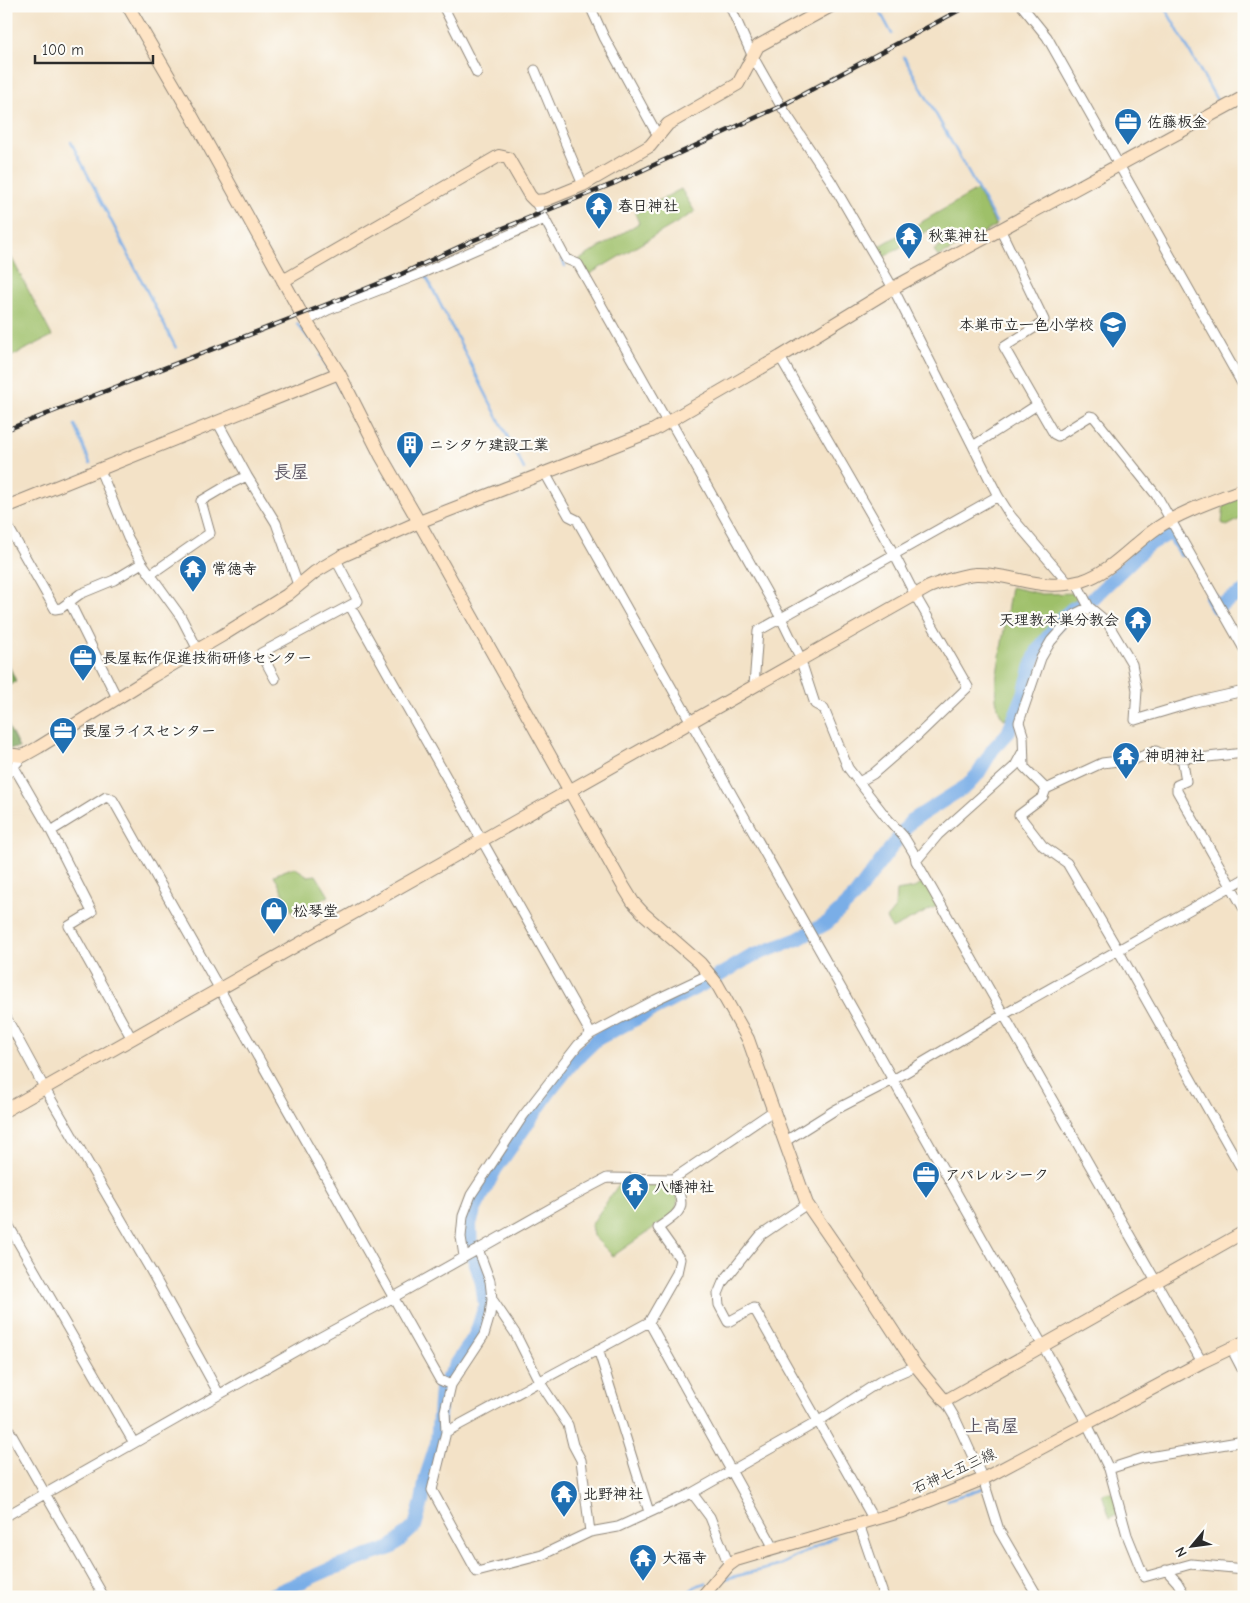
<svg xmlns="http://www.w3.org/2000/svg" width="1250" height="1603" viewBox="0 0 1250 1603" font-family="'Comic Neue','Klee One',sans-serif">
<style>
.green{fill:#9ec069;stroke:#64764a}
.forest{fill:#7ea65d;stroke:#546844}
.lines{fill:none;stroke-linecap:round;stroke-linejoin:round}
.stream{stroke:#7aaee7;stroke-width:2.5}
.river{stroke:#7aaee7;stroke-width:14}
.street-casing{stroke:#8f8679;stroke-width:11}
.secondary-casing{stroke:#8f8679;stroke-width:14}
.street{stroke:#fff;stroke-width:9}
.secondary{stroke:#fee4c5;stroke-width:12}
.rail-casing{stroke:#2b2b2b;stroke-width:4.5}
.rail{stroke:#fdfcf7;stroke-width:2.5;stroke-dasharray:8;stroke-linecap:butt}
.labels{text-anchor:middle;stroke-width:4.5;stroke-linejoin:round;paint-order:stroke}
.poi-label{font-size:15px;font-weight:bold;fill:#2b2b2b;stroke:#fdfcf7;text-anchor:start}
.street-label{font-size:15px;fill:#2b2b2b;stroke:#fdfcf7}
.quarter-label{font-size:18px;font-weight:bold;fill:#5b5462;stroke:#fdfcf7}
</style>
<rect width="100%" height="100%" fill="#fdfcf7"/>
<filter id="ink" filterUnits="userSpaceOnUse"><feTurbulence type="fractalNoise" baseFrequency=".02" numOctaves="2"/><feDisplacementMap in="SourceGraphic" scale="10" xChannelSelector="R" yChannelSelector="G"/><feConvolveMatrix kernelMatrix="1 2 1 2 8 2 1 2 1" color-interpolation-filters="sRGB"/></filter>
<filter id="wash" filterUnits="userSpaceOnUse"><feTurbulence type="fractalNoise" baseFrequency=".0096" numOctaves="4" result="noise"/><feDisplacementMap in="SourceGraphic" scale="20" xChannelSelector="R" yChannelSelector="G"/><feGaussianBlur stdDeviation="1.12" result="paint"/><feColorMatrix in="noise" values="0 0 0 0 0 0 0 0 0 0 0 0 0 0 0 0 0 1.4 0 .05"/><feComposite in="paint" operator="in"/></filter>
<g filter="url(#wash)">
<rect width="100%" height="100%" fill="#f3e2c7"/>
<!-- green -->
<path class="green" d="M681,189L695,212L588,275L579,260L639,223L635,213Z
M977,190L996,226L938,257L934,250L944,245L934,227L879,260L873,250Z
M6,247L52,336L6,359Z
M1244,495V517L1227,526L1222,523L1224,504Z
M1011,587L1042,594L1074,593L1078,596L1059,617L1033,655L1021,700L1010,717L1004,719C995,710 995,691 996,680Z
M294,867L308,876L316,875L329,896L294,915L274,875Z
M926,882L939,905L892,929L886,919L895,908L896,891L914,888Z
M621,1181L667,1184L672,1186L678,1200L675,1213L613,1256L593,1236L591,1225Z
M1109,1492L1115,1495L1119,1513L1110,1518L1102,1494Z"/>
<!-- forest -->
<path class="forest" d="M6,659L16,681L6,688Z
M6,716L9,728L19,748L6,749Z"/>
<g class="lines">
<!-- stream -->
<path class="stream" d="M877,6L892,34
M1164,6L1218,102
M904,57L996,222
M71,142L176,348
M542,226L558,252
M562,259L565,266
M425,274L524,469
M297,324L312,342
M321,355L330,372
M334,379L345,398
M75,425L90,463
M947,1500L983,1488
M724,1579L778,1566L835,1537
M681,1597L698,1585L706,1583"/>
<!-- river -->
<path class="river" d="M1211,598L1216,607L1244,592
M267,1597L328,1570L391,1548L415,1526L422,1502L426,1477L437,1443L441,1388L476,1334L485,1306L482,1283L471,1248L470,1224L474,1211L495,1170L550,1091L574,1061L597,1039L713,979L752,956L798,939L827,923L855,896L911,821L968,785L978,774L993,749L1008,733L1024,694L1033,662L1038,650L1062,618L1072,609L1092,599L1147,546L1172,532L1183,550"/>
</g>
</g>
<g filter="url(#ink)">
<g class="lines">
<defs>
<path id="street" d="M443,6L477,73
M590,6L604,37L658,136
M730,6L752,55L781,106L831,181L893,288L998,496L1010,515L1069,584
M1022,6L1047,37L1244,387
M535,70L583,185
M535,201L566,259L578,264L666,420L672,424L781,618L799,655L815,704L824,709L848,768L886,817L904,837L915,855L916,861L1202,1362
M1000,229L1044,320L1042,323L1004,347L1054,434L1058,436L1090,416L1094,417L1157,496L1244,649
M307,321L328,310L420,274L545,219
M780,357L894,554L915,595L968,687L918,735L873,774L859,782
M218,423L247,476L276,523L298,585
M973,446L1037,405
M100,470L128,538L142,563L181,617L198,650
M545,473L569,516L577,520L1087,1424L1109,1469L1127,1535L1144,1577L1191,1564L1244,1569
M6,523L55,609L61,608L80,594L114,580L142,563
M151,574L210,533L201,501L228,485L247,476
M1076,582L1089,607L1107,622L1132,664L1137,690L1135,720L1195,702L1244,691
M69,601L117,698
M350,606L591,1034
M275,679L261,653L358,601L336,560
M754,686L758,631L998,496
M1244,753L1208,757L1169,758L1156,751L1135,759L1102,763L1046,789L1043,797L1019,815L1043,846L1067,863L1118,950L1244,1173
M1182,757L1186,781L1177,785V791L1244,909
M14,767L51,831L92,912L69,926L132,1039
M6,775L23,756
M1046,789L1024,767L1023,735L1019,722L1041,658L1051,641L1075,614L1089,607
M51,831L106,797L113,800L440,1380L451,1385
M916,861L938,835L1015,766L1023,751
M6,1017L45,1089L150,1269L219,1394
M784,1142L835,1110L893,1080L1003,1015L1244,879
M807,1204L760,1236L723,1282L718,1294L719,1305L728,1322L754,1308L874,1520
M6,1221L134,1443
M478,1249L490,1281L492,1299L490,1315L484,1335L451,1385L445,1411L446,1432L432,1490L477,1572L542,1555L590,1532L618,1527L692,1493L819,1421L879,1382L916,1366
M464,1256L461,1237L463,1216L471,1195L523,1116L578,1045L591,1034L655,1000L710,974
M492,1299L515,1333L539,1381L568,1425L573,1445L581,1460L590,1532
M649,1322L774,1548
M1231,1348L1244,1373
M598,1349L649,1512
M945,1401L955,1418L983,1479L999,1530L1038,1597
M6,1425L104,1597
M446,1432L649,1322L677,1273L680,1259L658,1228C683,1210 687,1209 673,1179
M1109,1469L1143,1458L1244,1441
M692,1493L710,1517L729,1565
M6,1516L308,1344L394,1297L569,1198L607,1178L673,1179L773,1111
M859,1524L884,1597
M1166,1570L1177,1582L1186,1597"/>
<path id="secondary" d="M128,6L192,116L301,313L339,373L381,456L419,522L622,884L633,902L644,914L700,963L717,984L748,1039L807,1204L871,1297L916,1366L945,1401L1244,1232
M283,281L499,156L508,158L530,196L535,201L546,200L583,185L650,146L668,124L738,84L758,46L831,6
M6,507L339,373
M6,754L23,756L39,747L153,676L223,635L287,595L315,572L342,556L419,522L652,431L780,357L893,288L1244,97
M6,1110L929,587C944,581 960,575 976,574C1015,573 1040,593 1082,581C1111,572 1132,545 1157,528C1182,511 1216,500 1244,489
M702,1597L729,1565L736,1560L906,1510L983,1479L1202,1362L1244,1342"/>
</defs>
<!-- street casing -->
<use href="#street" class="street-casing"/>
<!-- secondary casing -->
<use href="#secondary" class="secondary-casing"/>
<!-- street -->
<use href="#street" class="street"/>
<!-- secondary -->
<use href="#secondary" class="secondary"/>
<defs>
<path id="rail" d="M6,430L338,300L397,276L474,240L615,183L781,106L967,6"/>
</defs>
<!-- rail casing -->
<use href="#rail" class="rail-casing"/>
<!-- rail -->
<use href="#rail" class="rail"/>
</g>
</g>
<!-- icons -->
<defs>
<symbol id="office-pin" viewBox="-11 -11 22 30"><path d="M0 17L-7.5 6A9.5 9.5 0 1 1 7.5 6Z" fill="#1f6fb2" stroke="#fdfcf7"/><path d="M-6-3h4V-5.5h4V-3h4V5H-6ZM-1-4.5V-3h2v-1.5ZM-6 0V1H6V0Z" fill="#fff"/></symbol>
<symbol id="temple-pin" viewBox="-11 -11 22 30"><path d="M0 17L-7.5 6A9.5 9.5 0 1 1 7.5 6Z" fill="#1f6fb2" stroke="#fdfcf7"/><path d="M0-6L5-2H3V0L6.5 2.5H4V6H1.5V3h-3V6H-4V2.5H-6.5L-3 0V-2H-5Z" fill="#fff"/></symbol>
<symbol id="school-pin" viewBox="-11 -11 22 30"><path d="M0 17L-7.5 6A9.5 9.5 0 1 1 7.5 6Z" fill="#1f6fb2" stroke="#fdfcf7"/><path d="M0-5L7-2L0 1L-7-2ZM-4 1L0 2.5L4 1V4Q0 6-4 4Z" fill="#fff"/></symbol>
<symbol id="building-pin" viewBox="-11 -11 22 30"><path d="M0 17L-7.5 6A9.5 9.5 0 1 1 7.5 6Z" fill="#1f6fb2" stroke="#fdfcf7"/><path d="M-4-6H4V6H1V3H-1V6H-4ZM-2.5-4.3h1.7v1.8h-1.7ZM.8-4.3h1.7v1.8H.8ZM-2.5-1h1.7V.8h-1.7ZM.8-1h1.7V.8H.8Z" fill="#fff"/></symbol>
<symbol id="shop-pin" viewBox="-11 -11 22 30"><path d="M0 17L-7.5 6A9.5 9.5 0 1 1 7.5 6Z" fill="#1f6fb2" stroke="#fdfcf7"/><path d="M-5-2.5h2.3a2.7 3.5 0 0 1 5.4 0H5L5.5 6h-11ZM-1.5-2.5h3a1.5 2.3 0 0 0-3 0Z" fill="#fff"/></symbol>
</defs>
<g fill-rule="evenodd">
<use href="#office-pin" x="1112" y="106" width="32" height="43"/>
<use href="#temple-pin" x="583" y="190" width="32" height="43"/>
<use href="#temple-pin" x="893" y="220" width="32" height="43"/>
<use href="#school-pin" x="1097" y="309" width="32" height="43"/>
<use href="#building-pin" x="394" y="429" width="32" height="43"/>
<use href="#temple-pin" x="177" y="553" width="32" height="43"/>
<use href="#temple-pin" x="1122" y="604" width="32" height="43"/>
<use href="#office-pin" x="67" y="642" width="32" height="43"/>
<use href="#office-pin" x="47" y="715" width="32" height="43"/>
<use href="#temple-pin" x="1110" y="740" width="32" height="43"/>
<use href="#shop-pin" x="258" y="895" width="32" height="43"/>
<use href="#office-pin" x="910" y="1159" width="32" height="43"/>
<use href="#temple-pin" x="619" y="1171" width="32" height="43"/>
<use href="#temple-pin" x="548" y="1478" width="32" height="43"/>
<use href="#temple-pin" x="627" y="1542" width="32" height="43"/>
</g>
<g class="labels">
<!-- poi labels -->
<g class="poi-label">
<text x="1147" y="127">佐藤板金</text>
<text x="618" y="211">春日神社</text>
<text x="928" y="241">秋葉神社</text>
<text x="1094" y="330" text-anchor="end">本巣市立一色小学校</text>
<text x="429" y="450">ニシタケ建設工業</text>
<text x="212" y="574">常徳寺</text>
<text x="1119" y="625" text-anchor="end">天理教本巣分教会</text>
<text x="102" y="663">長屋転作促進技術研修センター</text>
<text x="82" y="736">長屋ライスセンター</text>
<text x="1145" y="761">神明神社</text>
<text x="293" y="916">松琴堂</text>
<text x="945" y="1180">アパレルシーク</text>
<text x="654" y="1192">八幡神社</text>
<text x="583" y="1499">北野神社</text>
<text x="662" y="1563">大福寺</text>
</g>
<!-- street labels -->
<g class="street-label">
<text transform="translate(954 1471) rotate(-24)" y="5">石神七五三線</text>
</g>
<!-- quarter labels -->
<g class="quarter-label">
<text x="291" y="478">長屋</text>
<text x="992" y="1432">上高屋</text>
</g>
</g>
<!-- margin -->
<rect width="1250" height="1603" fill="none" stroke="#fdfcf7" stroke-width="25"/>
<!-- north arrow -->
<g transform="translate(1192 1546) rotate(241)" stroke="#fdfcf7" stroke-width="4" paint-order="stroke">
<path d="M0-4L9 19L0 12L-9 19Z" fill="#2b2b2b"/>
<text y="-8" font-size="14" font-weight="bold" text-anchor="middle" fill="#2b2b2b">N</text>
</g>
<!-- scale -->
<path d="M35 55v8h118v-8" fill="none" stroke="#2b2b2b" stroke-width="2.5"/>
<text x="42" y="55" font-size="15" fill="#2b2b2b" stroke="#fdfcf7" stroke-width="4" paint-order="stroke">100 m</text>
</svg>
